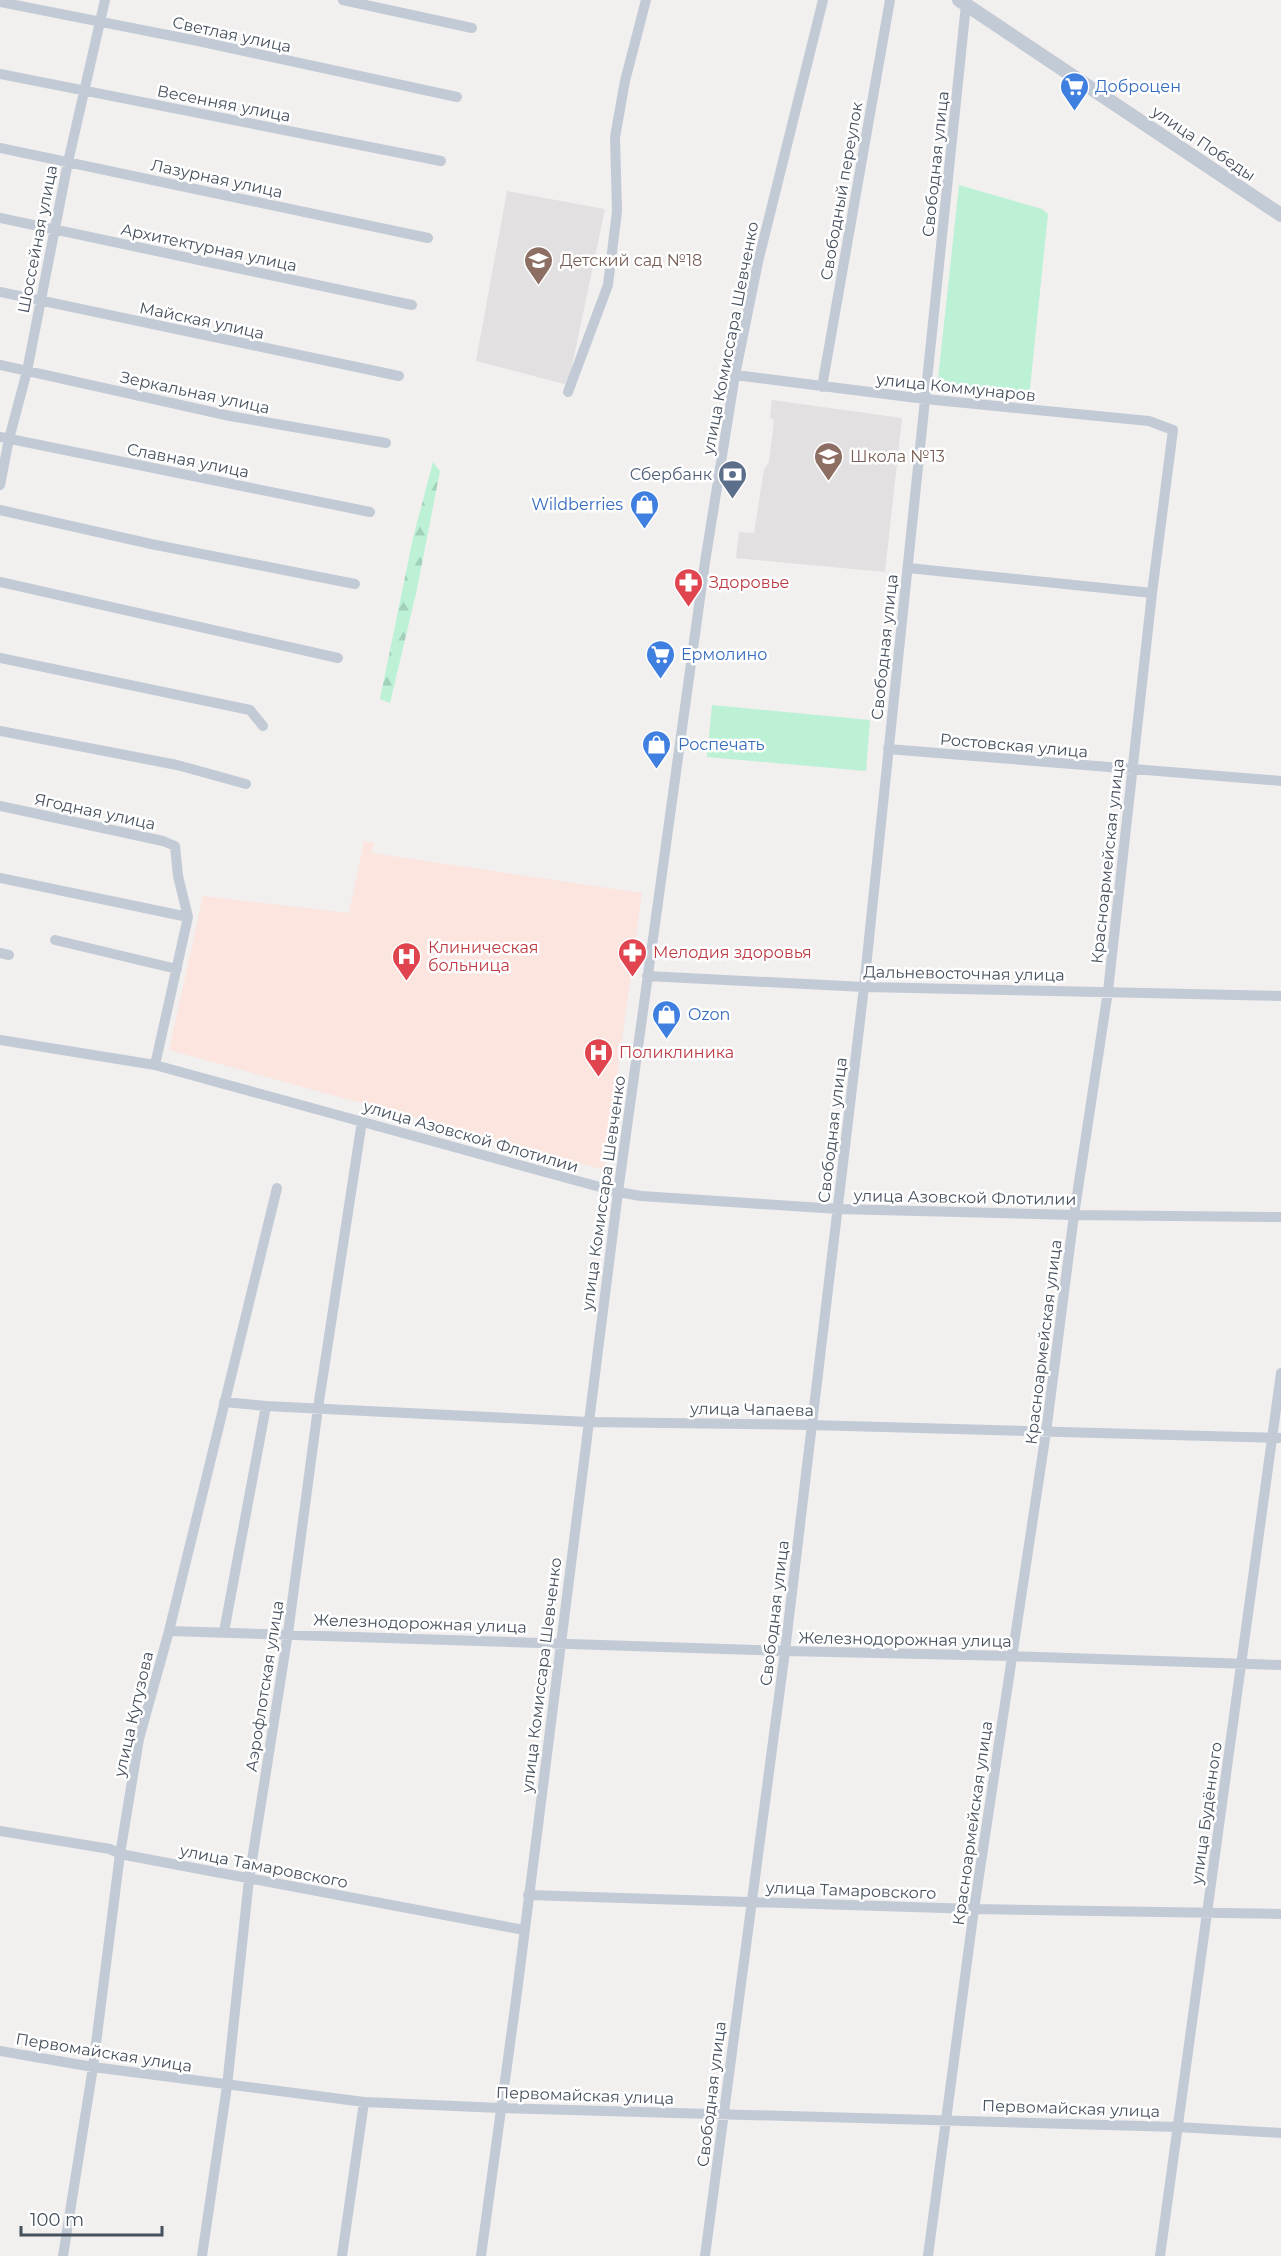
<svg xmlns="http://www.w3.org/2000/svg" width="1281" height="2256" viewBox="0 0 1281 2256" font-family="Montserrat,sans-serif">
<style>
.education{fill:#e3e0e1}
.medical{fill:#fce4df}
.green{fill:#bcf1d5}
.forest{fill:url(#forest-firs)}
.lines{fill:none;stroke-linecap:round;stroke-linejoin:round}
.minor{stroke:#c2cad5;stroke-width:10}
.tertiary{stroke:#c2cad5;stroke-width:14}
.labels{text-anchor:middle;stroke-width:5;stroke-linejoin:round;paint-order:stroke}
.street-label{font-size:16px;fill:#46515e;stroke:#fff}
.shop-label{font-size:16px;fill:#366cbe;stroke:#fff;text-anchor:start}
.education-label{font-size:16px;fill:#785e54;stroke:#fff;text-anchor:start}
.service-label{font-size:16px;fill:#4e5e75;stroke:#fff;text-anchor:end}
.health-label{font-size:16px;fill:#be3a42;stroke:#fff;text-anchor:start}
</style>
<defs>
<pattern id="forest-firs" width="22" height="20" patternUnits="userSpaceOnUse" patternTransform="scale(1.5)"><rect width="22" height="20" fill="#bcf1d5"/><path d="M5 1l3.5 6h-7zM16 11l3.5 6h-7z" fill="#a3d0b9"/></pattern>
</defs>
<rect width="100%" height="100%" fill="#f2efef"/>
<!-- education -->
<path class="education" d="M507,191L605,209L568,385L476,361Z
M772,400L902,418L885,572L736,558L739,532L754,533L764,469L769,462L774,421L770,417Z"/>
<!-- medical -->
<path class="medical" d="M364,841L374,843L372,853L642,893L604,1170L169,1050L203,896L349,913Z"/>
<!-- green -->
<path class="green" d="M959,185L1042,209L1048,214L1029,398L937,388Z
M712,705L870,720L866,771L707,757Z"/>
<!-- forest -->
<path class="forest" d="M433,462L440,471L417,589L390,703L380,699L413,538Z"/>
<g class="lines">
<!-- minor -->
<path class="minor" d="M343,0L472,28
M0,2L198,41L457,97
M0,74L441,161
M0,148L428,238
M0,218L412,305
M0,292L399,376
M0,365L230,416L386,443
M735,375L925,399L1149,421L1173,430L1152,593L1108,991L1074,1215L1046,1432L974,1909L928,2256
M822,387L890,0
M568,392L608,285L617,211L615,137L625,81L646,0
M0,437L370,512
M0,485L9,439L27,371L68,162L105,0
M0,510L151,544L355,584
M908,568L1152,593
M0,582L338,658
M0,658L250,710L263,726
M0,731L177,765L246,784
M888,749L1281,781
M0,806L163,841L175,846L178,876L188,917L155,1065
M0,878L188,917
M55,940L177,969
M0,953L9,955
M647,976L864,987L1281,996
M0,1040L155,1065L618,1192L641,1196L838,1209L1074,1215L1281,1217
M224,1402L266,1406L588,1422L811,1425L1281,1438
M169,1631L785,1651L1012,1656L1281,1665
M224,1632L266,1406
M0,1831L110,1849L120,1854L524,1930
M528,1895L974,1909L1281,1914
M0,2051L93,2067L364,2102L500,2108L1178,2127L1281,2133
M63,2256L93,2067L120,1854L139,1739L169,1631L277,1188
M202,2256L227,2086L249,1879L288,1633L318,1408L362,1121
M342,2256L364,2102
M481,2256L516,2000L618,1192L705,562L735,375L758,262L823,0
M705,2256L785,1651L864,987L966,5
M1160,2256L1281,1373"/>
<!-- tertiary -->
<path class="tertiary" d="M959,0L1281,215"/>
</g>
<!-- icons -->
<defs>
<symbol id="supermarket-pin" viewBox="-11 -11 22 30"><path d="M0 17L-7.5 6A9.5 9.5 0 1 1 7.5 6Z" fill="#3f7fe0" stroke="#fff"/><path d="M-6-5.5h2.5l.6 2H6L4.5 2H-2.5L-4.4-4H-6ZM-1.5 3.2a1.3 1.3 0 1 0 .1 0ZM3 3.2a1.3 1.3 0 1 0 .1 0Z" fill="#fff"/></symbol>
<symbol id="school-pin" viewBox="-11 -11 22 30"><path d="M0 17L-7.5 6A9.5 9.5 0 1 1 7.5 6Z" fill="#8d6e63" stroke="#fff"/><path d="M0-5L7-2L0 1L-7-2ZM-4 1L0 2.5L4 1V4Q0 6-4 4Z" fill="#fff"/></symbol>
<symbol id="bank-pin" viewBox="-11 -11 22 30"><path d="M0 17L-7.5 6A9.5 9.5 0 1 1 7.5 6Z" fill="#5c6f8a" stroke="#fff"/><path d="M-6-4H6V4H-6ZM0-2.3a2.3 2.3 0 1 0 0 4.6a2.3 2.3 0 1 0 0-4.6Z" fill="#fff"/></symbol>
<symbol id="shop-pin" viewBox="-11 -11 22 30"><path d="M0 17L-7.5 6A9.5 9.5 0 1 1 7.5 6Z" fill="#3f7fe0" stroke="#fff"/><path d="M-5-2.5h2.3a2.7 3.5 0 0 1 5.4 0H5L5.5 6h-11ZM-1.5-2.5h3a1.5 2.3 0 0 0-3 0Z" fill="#fff"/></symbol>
<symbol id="pharmacy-pin" viewBox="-11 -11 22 30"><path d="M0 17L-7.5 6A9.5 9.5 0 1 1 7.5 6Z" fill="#e0444e" stroke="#fff"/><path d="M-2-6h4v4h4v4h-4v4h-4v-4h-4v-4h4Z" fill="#fff"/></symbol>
<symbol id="hospital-pin" viewBox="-11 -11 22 30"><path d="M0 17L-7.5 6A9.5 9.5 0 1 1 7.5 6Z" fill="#e0444e" stroke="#fff"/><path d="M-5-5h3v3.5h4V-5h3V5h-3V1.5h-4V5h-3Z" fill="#fff"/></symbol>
</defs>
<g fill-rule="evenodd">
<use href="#supermarket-pin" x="1058" y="70" width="33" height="45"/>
<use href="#school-pin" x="522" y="244" width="33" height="45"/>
<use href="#school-pin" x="812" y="440" width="33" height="45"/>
<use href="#bank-pin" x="716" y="458" width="33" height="45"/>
<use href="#shop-pin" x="628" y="488" width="33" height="45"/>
<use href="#pharmacy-pin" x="672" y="566" width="33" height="45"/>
<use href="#supermarket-pin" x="644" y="638" width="33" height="45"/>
<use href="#shop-pin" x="640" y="728" width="33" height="45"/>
<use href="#pharmacy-pin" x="616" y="936" width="33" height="45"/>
<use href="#hospital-pin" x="390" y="940" width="33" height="45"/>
<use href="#shop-pin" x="650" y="998" width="33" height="45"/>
<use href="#hospital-pin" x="582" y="1036" width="33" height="45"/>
</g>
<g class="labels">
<!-- street labels -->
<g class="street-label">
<text transform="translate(232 34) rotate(12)" y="6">Светлая улица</text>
<text transform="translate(224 103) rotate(11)" y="6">Весенняя улица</text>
<text transform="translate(1204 143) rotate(34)" y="6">улица Победы</text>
<text transform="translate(935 164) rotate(-84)" y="6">Свободная улица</text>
<text transform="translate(217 178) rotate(12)" y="6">Лазурная улица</text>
<text transform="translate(841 191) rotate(-80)" y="6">Свободный переулок</text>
<text transform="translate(37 239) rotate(-79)" y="6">Шоссейная улица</text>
<text transform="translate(209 247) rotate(12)" y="6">Архитектурная улица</text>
<text transform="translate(202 320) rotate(12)" y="6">Майская улица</text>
<text transform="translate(730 338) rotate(-79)" y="6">улица Комиссара Шевченко</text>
<text transform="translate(956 387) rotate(6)" y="6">улица Коммунаров</text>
<text transform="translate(195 392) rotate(12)" y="6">Зеркальная улица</text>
<text transform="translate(188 460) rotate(11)" y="6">Славная улица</text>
<text transform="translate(884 647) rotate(-84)" y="6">Свободная улица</text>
<text transform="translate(1014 745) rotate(5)" y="6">Ростовская улица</text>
<text transform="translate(95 811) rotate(12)" y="6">Ягодная улица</text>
<text transform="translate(1107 861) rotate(-84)" y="6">Красноармейская улица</text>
<text transform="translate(964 973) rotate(1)" y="6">Дальневосточная улица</text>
<text transform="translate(832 1130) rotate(-83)" y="6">Свободная улица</text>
<text transform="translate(471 1136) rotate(16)" y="6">улица Азовской Флотилии</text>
<text transform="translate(603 1193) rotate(-82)" y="6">улица Комиссара Шевченко</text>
<text transform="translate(965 1197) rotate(1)" y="6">улица Азовской Флотилии</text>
<text transform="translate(1043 1342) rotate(-83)" y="6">Красноармейская улица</text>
<text transform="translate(752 1409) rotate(1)" y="6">улица Чапаева</text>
<text transform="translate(774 1613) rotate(-83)" y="6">Свободная улица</text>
<text transform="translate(420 1623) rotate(2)" y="6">Железнодорожная улица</text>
<text transform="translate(905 1639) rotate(1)" y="6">Железнодорожная улица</text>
<text transform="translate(541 1675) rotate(-83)" y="6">улица Комиссара Шевченко</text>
<text transform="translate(264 1686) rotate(-81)" y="6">Аэрофлотская улица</text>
<text transform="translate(133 1714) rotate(-77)" y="6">улица Кутузова</text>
<text transform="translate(1206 1813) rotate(-82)" y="6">улица Будённого</text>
<text transform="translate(972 1823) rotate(-82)" y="6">Красноармейская улица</text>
<text transform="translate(264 1866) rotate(11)" y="6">улица Тамаровского</text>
<text transform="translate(851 1890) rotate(2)" y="6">улица Тамаровского</text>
<text transform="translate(104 2052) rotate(9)" y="6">Первомайская улица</text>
<text transform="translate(711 2094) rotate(-83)" y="6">Свободная улица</text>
<text transform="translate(585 2095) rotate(2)" y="6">Первомайская улица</text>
<text transform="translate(1071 2108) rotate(2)" y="6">Первомайская улица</text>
</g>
<!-- shop labels -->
<g class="shop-label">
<text x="1095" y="92">Доброцен</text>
<text x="623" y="510" text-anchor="end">Wildberries</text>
<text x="681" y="660">Ермолино</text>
<text x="678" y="750">Роспечать</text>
<text x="688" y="1020">Ozon</text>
</g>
<!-- education labels -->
<g class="education-label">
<text x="560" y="266">Детский сад №18</text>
<text x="850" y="462">Школа №13</text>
</g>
<!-- service labels -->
<g class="service-label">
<text x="712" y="480">Сбербанк</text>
</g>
<!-- health labels -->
<g class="health-label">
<text x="709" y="588">Здоровье</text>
<text x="428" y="953">Клиническая<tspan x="428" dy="18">больница</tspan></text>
<text x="653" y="958">Мелодия здоровья</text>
<text x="619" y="1058">Поликлиника</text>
</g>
</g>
<!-- scale -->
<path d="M21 2226v9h141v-9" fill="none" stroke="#46515e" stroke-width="3"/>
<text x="30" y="2226" font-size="18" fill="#46515e" stroke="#ffffff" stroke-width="4.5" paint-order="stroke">100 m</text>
</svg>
